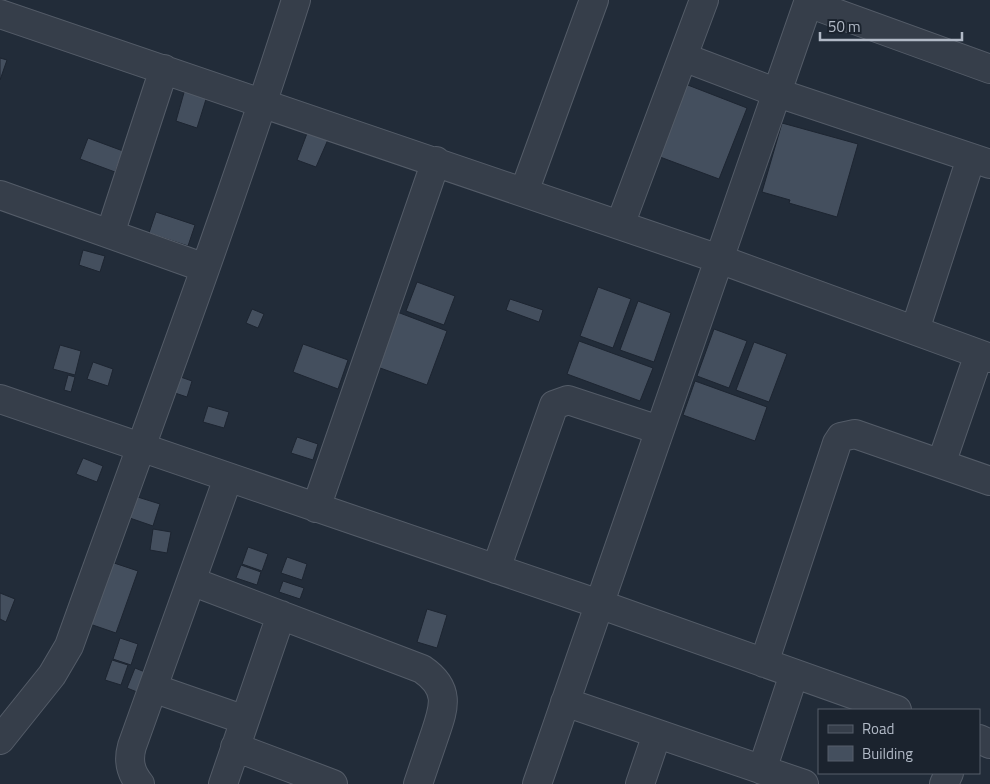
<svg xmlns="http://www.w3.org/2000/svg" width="990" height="784" viewBox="0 0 990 784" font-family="'Titillium Web',sans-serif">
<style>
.building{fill:#444f5e;stroke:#1d2531}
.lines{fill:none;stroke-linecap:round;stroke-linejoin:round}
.minor-casing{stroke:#545c68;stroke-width:30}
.minor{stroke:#363e4a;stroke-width:28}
</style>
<rect width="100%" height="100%" fill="#222c39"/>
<!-- building -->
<path class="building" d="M0,58L7,60L0,80Z
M680,82L747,108L719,179L652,154Z
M185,89L207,96L197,128L176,121Z
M782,123L858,144L837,217L789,203L790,200L762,192Z
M309,128L330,135L316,167L297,160Z
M88,138L123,151L115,172L80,159Z
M156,212L195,225L188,246L149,233Z
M83,250L105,256L100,272L79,265Z
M417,282L455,296L444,325L406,311Z
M598,287L631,299L613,348L580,336Z
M510,299L543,310L539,322L506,310Z
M638,301L671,313L654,362L620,350Z
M252,309L264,314L258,328L246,323Z
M392,310L447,331L427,385L372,365Z
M714,329L747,341L729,388L697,376Z
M579,341L653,368L640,401L567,374Z
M754,342L787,354L769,402L736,390Z
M303,344L348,360L338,389L293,372Z
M60,345L81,351L75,375L53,369Z
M93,362L113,369L108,386L87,379Z
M172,374L192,381L187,397L166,390Z
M68,375L75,377L71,392L64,390Z
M695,381L767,407L755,441L683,415Z
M208,406L229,412L224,428L203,422Z
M297,437L318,444L313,460L291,453Z
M83,458L103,466L97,482L76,474Z
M128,494L160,504L153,526L121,515Z
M153,529L171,532L167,553L150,550Z
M248,547L268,554L262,571L242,564Z
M287,557L307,564L302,580L281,573Z
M105,560L138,571L116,633L84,622Z
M241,565L261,572L257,585L236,578Z
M283,581L304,588L300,599L279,592Z
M0,593L15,599L6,622L0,619Z
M427,609L447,615L437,648L417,642Z
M120,638L138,644L131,665L113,659Z
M112,660L128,665L121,685L105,680Z
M135,668L145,672L137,692L127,688Z"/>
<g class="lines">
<defs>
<path id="minor" d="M808,3L990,69
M0,14L719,259L990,358
M683,57L778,93L990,164
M524,192L594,0
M0,195L205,268
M620,225L704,0
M110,234L164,69
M915,330L971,158
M0,399L599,604L897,710
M941,464L979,354
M316,508L436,161
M496,569L554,405L568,400L659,430
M191,581L422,669C453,690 443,710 433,740C428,755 423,769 418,784
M764,663L837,443L841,437L855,434L990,481
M153,688L245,720
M565,702L804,784
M979,739L990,744
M0,740L52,675L69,646C146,431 227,217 296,0
M235,747L333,784
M762,770L794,674
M140,784C130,772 128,760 132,746L228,478
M223,784L281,615
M537,784L809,0
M640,784L657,734
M944,784L949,773"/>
</defs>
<!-- minor casing -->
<use href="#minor" class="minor-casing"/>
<!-- minor -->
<use href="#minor" class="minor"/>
</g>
<!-- legend -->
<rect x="818" y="709" width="162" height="65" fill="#1b232e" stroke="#575f6b"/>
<rect x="828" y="725" width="25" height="8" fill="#363e4a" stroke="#575f6b"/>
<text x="862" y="734" font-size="15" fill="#b1b9c6">Road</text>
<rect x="828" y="746" width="25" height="15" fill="#444f5e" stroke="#575f6b"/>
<text x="862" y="759" font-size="15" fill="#b1b9c6">Building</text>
<!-- scale -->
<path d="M820 32v8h142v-8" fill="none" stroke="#b1b9c6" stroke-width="2.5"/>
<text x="828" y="32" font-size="15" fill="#b1b9c6" stroke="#1b232e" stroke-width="4" paint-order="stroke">50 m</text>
</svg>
